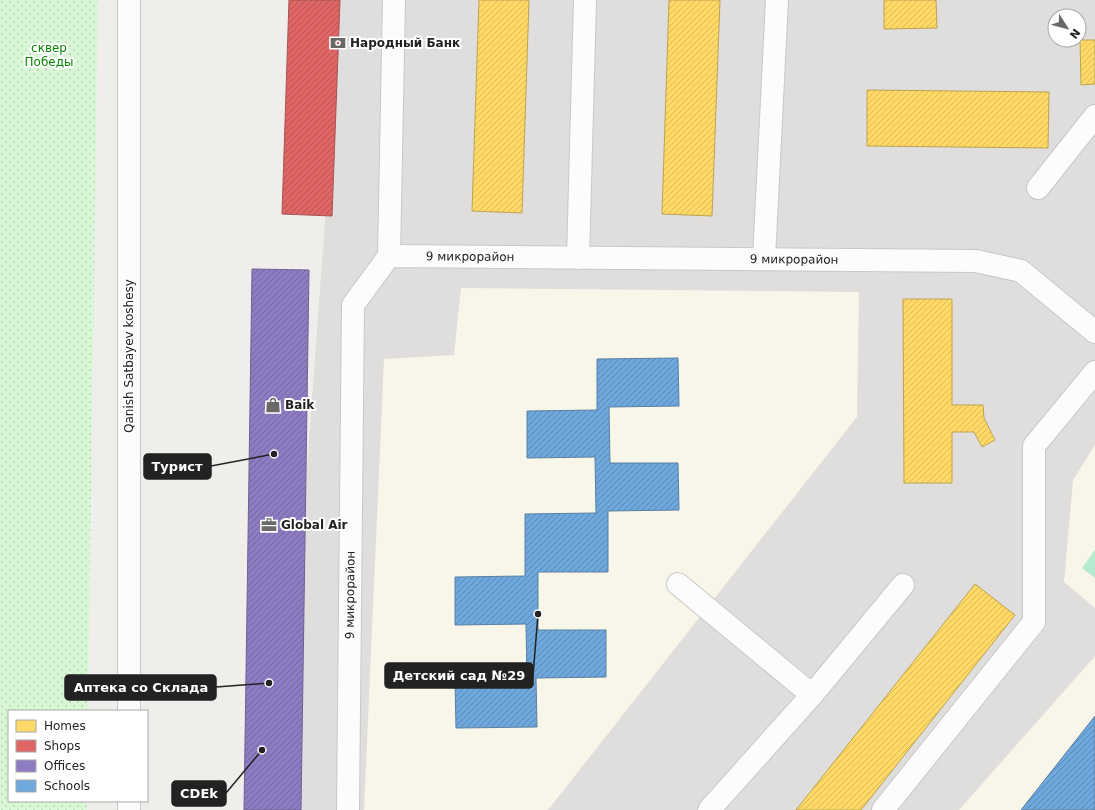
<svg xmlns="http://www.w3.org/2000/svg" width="1095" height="810" viewBox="0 0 1095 810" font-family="'DejaVu Sans',sans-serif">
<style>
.residential{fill:#dfdedc;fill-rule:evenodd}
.education{fill:#f8f6e8}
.park{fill:url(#park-dots)}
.pitch{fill:#b4eacd}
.homes{fill:url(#homes-hatch);stroke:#bda252}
.shops{fill:url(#shops-hatch);stroke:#a75252}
.offices{fill:url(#offices-hatch);stroke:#6e6193}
.schools{fill:url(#schools-hatch);stroke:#5880a4}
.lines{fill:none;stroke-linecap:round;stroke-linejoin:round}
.minor-casing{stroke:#c9c8c7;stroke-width:24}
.minor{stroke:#fdfcfc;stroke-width:22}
.labels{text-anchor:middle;stroke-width:4;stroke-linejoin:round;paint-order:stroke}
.poi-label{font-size:12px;font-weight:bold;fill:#222;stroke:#fff;text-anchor:start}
.park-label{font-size:12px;fill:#088604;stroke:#fff}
.street-label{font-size:12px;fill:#222;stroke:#fff}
.leader{fill:none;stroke:#222;stroke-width:1.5}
.callout-dot{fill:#222;stroke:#fff;stroke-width:1.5}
.callout{fill:#222;stroke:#222;stroke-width:1.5}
.callout-label{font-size:13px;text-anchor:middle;font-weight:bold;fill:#fff}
</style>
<defs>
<pattern id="park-dots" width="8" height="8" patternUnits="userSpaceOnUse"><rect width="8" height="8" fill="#d9f7d6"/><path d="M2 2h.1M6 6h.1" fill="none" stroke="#bad3b7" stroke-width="1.8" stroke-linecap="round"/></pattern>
<pattern id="homes-hatch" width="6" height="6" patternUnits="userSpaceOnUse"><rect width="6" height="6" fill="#ffd966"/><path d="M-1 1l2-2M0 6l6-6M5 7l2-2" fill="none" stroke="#daba58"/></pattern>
<pattern id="shops-hatch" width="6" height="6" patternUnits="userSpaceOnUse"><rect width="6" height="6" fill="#e06666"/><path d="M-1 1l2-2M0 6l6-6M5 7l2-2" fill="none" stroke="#b55454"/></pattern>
<pattern id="offices-hatch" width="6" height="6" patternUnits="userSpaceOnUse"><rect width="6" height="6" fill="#8e7cc3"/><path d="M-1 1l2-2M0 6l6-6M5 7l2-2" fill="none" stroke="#74659e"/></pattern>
<pattern id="schools-hatch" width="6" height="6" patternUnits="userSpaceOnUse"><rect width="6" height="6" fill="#6fa8dc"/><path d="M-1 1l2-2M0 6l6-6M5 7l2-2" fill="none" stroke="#5b88b2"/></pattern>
</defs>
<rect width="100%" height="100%" fill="#f0eeeb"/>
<!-- residential -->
<path class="residential" d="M323,0H1095V810H282L338,43ZM1055,16H1079V40H1055Z"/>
<!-- education -->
<path class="education" d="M461,288L859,292L857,417L548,810H364L384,359L454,355Z
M1095,445V608L1064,582L1073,480Z
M1095,656V810H959L1020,741Z"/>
<!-- park -->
<path class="park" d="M0,0H98L88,711H9V801H87V810H0Z"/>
<!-- pitch -->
<path class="pitch" d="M1095,550V578L1082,568Z"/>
<!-- homes -->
<path class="homes" d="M479,0H529L522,213L472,211Z
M669,0H720L712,216L662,214Z
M884,0H936L937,28L884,29Z
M1080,40H1095V84L1081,85Z
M867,90L1049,92L1048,148L867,146Z
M903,299H952V405H983L984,418L995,440L982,447L974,432H952V483H904Z
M975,584L1015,615L861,810H796Z"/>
<!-- shops -->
<path class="shops" d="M289,0H340L332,216L282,214Z"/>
<!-- offices -->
<path class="offices" d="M252,269L309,270L301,810H244Z"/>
<!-- schools -->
<path class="schools" d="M678,358L679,406L609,407L610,463H678L679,510L608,511V572H538V630H606V677L536,678L537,727L456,728L455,681L527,680L526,624L455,625V577L525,576V514L596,513L595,457L527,458V411L597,410V359Z
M1095,716V810H1021Z"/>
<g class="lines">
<defs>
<g id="minor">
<path d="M1038,188L1095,116"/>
<path d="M389,256L394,0"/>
<path d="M578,258L585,0"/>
<path d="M764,259L777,0"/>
<path d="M678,584L812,695"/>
<path d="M129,711V0"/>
<path d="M129,810V801"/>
<path id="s1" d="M348,810L353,305L389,256L976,261L1021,271L1095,332"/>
<path d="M709,810L812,695L903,585"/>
<path d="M883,810L1034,622V446L1095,372"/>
</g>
</defs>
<!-- minor casing -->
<use href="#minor" class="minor-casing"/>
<!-- minor -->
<use href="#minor" class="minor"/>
</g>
<!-- icons -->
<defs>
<symbol id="bank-bare" viewBox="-9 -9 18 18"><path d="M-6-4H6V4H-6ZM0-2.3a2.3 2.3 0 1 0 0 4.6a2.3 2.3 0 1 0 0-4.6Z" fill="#6a6968" stroke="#fff" stroke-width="2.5" paint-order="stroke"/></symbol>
<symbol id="shop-bare" viewBox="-9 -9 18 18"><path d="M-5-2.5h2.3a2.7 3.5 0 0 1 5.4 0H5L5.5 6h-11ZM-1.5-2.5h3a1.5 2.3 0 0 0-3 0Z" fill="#6a6968" stroke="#fff" stroke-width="2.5" paint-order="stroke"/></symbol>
<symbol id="office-bare" viewBox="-9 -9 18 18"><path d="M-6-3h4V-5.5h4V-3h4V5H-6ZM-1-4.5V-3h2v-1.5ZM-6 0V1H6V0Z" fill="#6a6968" stroke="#fff" stroke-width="2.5" paint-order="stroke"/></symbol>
</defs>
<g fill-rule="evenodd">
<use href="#bank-bare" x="327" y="32" width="22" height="22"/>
<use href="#shop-bare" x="262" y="394" width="22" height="22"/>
<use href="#office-bare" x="258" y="514" width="22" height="22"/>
</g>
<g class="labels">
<!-- poi labels -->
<g class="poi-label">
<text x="350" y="47">Народный Банк</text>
<text x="285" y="409">Baik</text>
<text x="281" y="529">Global Air</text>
</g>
<!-- park labels -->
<g class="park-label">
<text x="49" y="52">сквер<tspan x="49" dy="14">Победы</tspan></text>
</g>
<!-- street labels -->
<g class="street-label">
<text dy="4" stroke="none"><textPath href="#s1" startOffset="647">9 микрорайон</textPath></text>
<text dy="4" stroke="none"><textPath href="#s1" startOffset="971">9 микрорайон</textPath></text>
<text transform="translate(129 356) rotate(-90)" y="4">Qanish Satbayev koshesy</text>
<text dy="4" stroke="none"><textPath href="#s1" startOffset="215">9 микрорайон</textPath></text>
</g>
</g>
<!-- callouts -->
<path class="leader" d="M274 454L211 466M538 614L533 676M269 683L216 687M262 750L226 793"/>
<g class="callout-dot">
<circle cx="274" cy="454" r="4"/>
<circle cx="538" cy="614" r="4"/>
<circle cx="269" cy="683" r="4"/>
<circle cx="262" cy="750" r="4"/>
</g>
<g class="callout">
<rect x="144" y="454" width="67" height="25" rx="4"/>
<rect x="385" y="663" width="148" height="25" rx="4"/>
<rect x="65" y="675" width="151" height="25" rx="4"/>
<rect x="172" y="781" width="54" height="25" rx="4"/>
</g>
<g class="callout-label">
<text x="177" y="471">Турист</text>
<text x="459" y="680">Детский сад №29</text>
<text x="141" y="692">Аптека со Склада</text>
<text x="199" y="798">CDEk</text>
</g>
<!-- legend -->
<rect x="8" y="710" width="140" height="92" fill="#ffffff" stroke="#a7a7a7"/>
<rect x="16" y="720" width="20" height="12" fill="#ffd966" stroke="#a7a7a7"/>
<text x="44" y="730" font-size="12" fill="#222222">Homes</text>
<rect x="16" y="740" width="20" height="12" fill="#e06666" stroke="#a7a7a7"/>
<text x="44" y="750" font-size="12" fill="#222222">Shops</text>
<rect x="16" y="760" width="20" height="12" fill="#8e7cc3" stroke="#a7a7a7"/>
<text x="44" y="770" font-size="12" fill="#222222">Offices</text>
<rect x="16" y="780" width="20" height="12" fill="#6fa8dc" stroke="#a7a7a7"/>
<text x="44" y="790" font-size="12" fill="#222222">Schools</text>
<!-- north arrow -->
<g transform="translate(1067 28) rotate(126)"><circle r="19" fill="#ffffff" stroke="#a7a7a7"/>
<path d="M0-3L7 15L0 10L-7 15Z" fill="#6a6968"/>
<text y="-6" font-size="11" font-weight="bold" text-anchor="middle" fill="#222222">N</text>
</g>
</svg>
